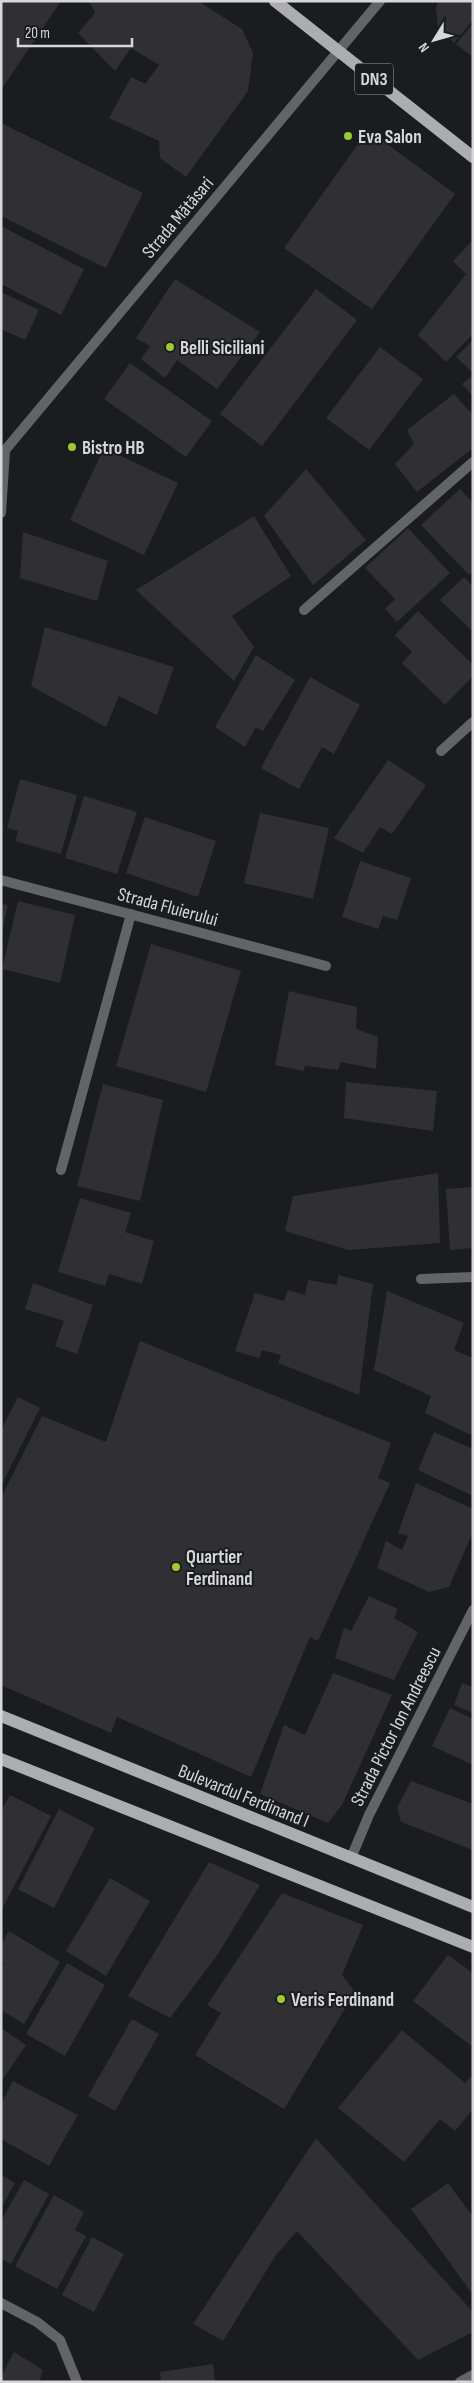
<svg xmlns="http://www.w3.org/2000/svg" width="474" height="2383" viewBox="0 0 474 2383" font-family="'Sofia Sans Condensed',sans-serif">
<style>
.building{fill:#303034}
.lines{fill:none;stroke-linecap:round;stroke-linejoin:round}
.street{stroke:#636466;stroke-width:10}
.primary{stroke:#acadb1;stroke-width:12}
.poi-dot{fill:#9dca30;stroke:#1b1c1f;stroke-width:2}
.labels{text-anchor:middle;stroke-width:4;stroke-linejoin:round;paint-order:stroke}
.shield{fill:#1b1c1f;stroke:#9f9fa1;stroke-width:1}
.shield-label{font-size:18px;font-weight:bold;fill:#d7d7d9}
.poi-label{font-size:19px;font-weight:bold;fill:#d7d7d9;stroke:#1b1c1f;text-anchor:start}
.street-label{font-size:19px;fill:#d7d7d9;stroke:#1b1c1f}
</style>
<rect width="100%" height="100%" fill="#1b1c1f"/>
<!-- building -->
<path class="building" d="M1,1H61L1,90Z
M89,1H198L242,29L253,53L248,91L186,177L160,158L159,141L109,118L131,77L145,84L159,65L131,48L115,71L78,33L95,13Z
M438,1H473V20L454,43L438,27L436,8Z
M473,23V57L456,44Z
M1,123L143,193L106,268L1,216Z
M368,130L455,194L372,309L284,248Z
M1,226L84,269L61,315L1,284Z
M473,240V334L446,362L418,335L466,274L453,261Z
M175,279L260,332L217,389L177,360L165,378L141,359L150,346L136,338Z
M316,289L357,320L262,446L220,414Z
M1,292L39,310L25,340L1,329Z
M473,340V373L456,357Z
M380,347L423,379L369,450L326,418Z
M130,363L212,421L186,457L104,399Z
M473,375V396L462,384Z
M454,394L473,415V448L417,492L395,464L414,444L407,430Z
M104,448L178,483L144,555L70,520Z
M306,469L366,540L313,585L264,516Z
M460,489L473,503V572L469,575L421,525Z
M254,516L291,576L232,616L254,647L234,681L136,590Z
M408,528L450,573L397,622L385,609L395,599L365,568Z
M23,532L108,561L97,601L20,578Z
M464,577L473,586V632L440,600Z
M418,611L473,665V676L445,705L402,663L412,652L395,635Z
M45,627L174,667L157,715L119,696L106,727L31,686Z
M256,655L295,680L263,731L256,727L245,747L215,727Z
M310,677L360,705L334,754L322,747L299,789L261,768Z
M388,760L426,785L392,834L380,827L363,853L334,838Z
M20,779L77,795L61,854L15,841L18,831L7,828Z
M84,796L137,812L117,874L65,858Z
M260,813L329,828L313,899L244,883Z
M145,817L216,841L198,897L126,873Z
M360,861L411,878L397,920L383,916L378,929L342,917Z
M18,901L75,915L60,983L2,969Z
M1,904L8,905L2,931H1Z
M151,944L241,971L206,1092L116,1066Z
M289,991L357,1007L356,1029L378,1037L376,1069L341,1062L338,1070L305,1066L304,1071L275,1065Z
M346,1082L437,1091L433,1131L344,1118Z
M103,1084L163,1100L140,1201L77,1186Z
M438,1173L440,1243L349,1250L285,1231L293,1196Z
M473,1187V1248L450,1250L446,1189Z
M80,1198L131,1213L125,1232L154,1241L142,1284L109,1274L105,1286L58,1272Z
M338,1275L373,1284L359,1395L278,1363L281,1355L262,1350L259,1358L235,1351L255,1293L284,1301L288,1290L305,1295L308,1280L337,1285Z
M33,1283L93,1305L77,1354L55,1346L64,1321L25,1309Z
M387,1291L464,1323L454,1350L473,1358V1436L425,1413L431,1396L374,1370Z
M140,1341L391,1443L378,1478L390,1483L318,1641L310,1637L251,1777L117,1717L111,1733L1,1685V1498L42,1416L106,1442Z
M18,1397L40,1408L1,1486V1430Z
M434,1432L473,1449V1496L418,1470Z
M416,1483L473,1509V1532L449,1587L429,1592L377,1568L386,1541L402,1550L408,1536L398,1533Z
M369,1596L398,1609L394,1618L418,1632L394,1680L335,1658L344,1628L351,1631Z
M333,1673L392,1695L342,1805L328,1823L260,1794L284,1725L305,1735Z
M462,1683L473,1687V1713L454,1705Z
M450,1708L473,1719V1765L432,1746Z
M411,1781L473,1804V1850L401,1822L397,1808Z
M10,1795L51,1816L1,1911V1811Z
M59,1809L95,1828L54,1908L18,1889Z
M209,1862L260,1885L218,1954L170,2018L128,1996Z
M110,1878L150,1901L106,1976L66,1951Z
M282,1893L363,1925L342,1975L355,1992L284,2109L195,2055L221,2013L207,2005Z
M9,1931L60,1962L24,2024L1,2010V1967L4,1963L1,1961V1945Z
M448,1955L473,1973V2047L413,2001Z
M67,1963L105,1985L65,2056L26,2034Z
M132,2019L159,2034L115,2111L88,2096Z
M1,2028L26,2045L1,2082Z
M402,2030L465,2083L473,2074V2109L455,2131L440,2119L404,2162L338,2108Z
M13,2081L78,2115L49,2166L1,2139V2104Z
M316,2138L473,2312V2332L418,2360L297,2231L276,2255L223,2341L193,2324Z
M1,2175L15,2183L1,2208Z
M24,2180L49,2194L11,2264L1,2259V2221Z
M448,2183L473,2217V2295L411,2209Z
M54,2195L84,2212L75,2230L86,2236L57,2289L15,2266Z
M92,2237L124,2254L94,2312L62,2295Z
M14,2352L43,2370L39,2382H1V2376Z
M213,2364L215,2382H161L160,2372Z"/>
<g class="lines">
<!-- street -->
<path class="street" d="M1,455L380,1
M1,513L5,451
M304,610L473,462
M441,751L473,722
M1,880L326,966
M61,1170L131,914
M421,1279L473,1277
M351,1858L369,1815L473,1610
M1,2303L37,2322L60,2340L77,2382
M460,2382L473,2375"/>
<!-- primary -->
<path class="primary" d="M275,1L473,157
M1,1716L473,1907
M1,1759L473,1947"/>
</g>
<!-- markers -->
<g class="poi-dot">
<circle cx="348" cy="136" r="5"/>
<circle cx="170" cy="347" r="5"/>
<circle cx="72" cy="447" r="5"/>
<circle cx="176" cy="1567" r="5"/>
<circle cx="281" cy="1999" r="5"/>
</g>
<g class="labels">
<!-- shield labels -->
<rect class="shield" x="355" y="63.5" width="38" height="31" rx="4"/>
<g class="shield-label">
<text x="374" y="85">DN3</text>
</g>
<!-- poi labels -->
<g class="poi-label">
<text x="358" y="143">Eva Salon</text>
<text x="180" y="354">Belli Siciliani</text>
<text x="82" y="454">Bistro HB</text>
<text x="186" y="1563">Quartier<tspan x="186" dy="22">Ferdinand</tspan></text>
<text x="291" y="2006">Veris Ferdinand</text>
</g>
<!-- street labels -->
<g class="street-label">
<text transform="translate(177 217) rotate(-50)" y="7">Strada Mătăsari</text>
<text transform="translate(168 906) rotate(15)" y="7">Strada Fluierului</text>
<text transform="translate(395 1726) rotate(-63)" y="7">Strada Pictor Ion Andreescu</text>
<text transform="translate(244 1795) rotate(22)" y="7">Bulevardul Ferdinand I</text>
</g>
</g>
<!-- border -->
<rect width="474" height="2383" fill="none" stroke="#d7d7d9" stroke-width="5"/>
<!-- north arrow -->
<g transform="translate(434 40) rotate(233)" stroke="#1b1c1f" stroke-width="4" paint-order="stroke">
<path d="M0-4L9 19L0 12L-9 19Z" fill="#d7d7d9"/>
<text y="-8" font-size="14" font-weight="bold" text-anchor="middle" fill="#d7d7d9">N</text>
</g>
<!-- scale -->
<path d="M18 38v8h114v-8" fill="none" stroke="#d7d7d9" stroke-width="2.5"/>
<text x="25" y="38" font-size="15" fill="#d7d7d9" stroke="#1b1c1f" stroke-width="4" paint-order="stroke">20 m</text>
</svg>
